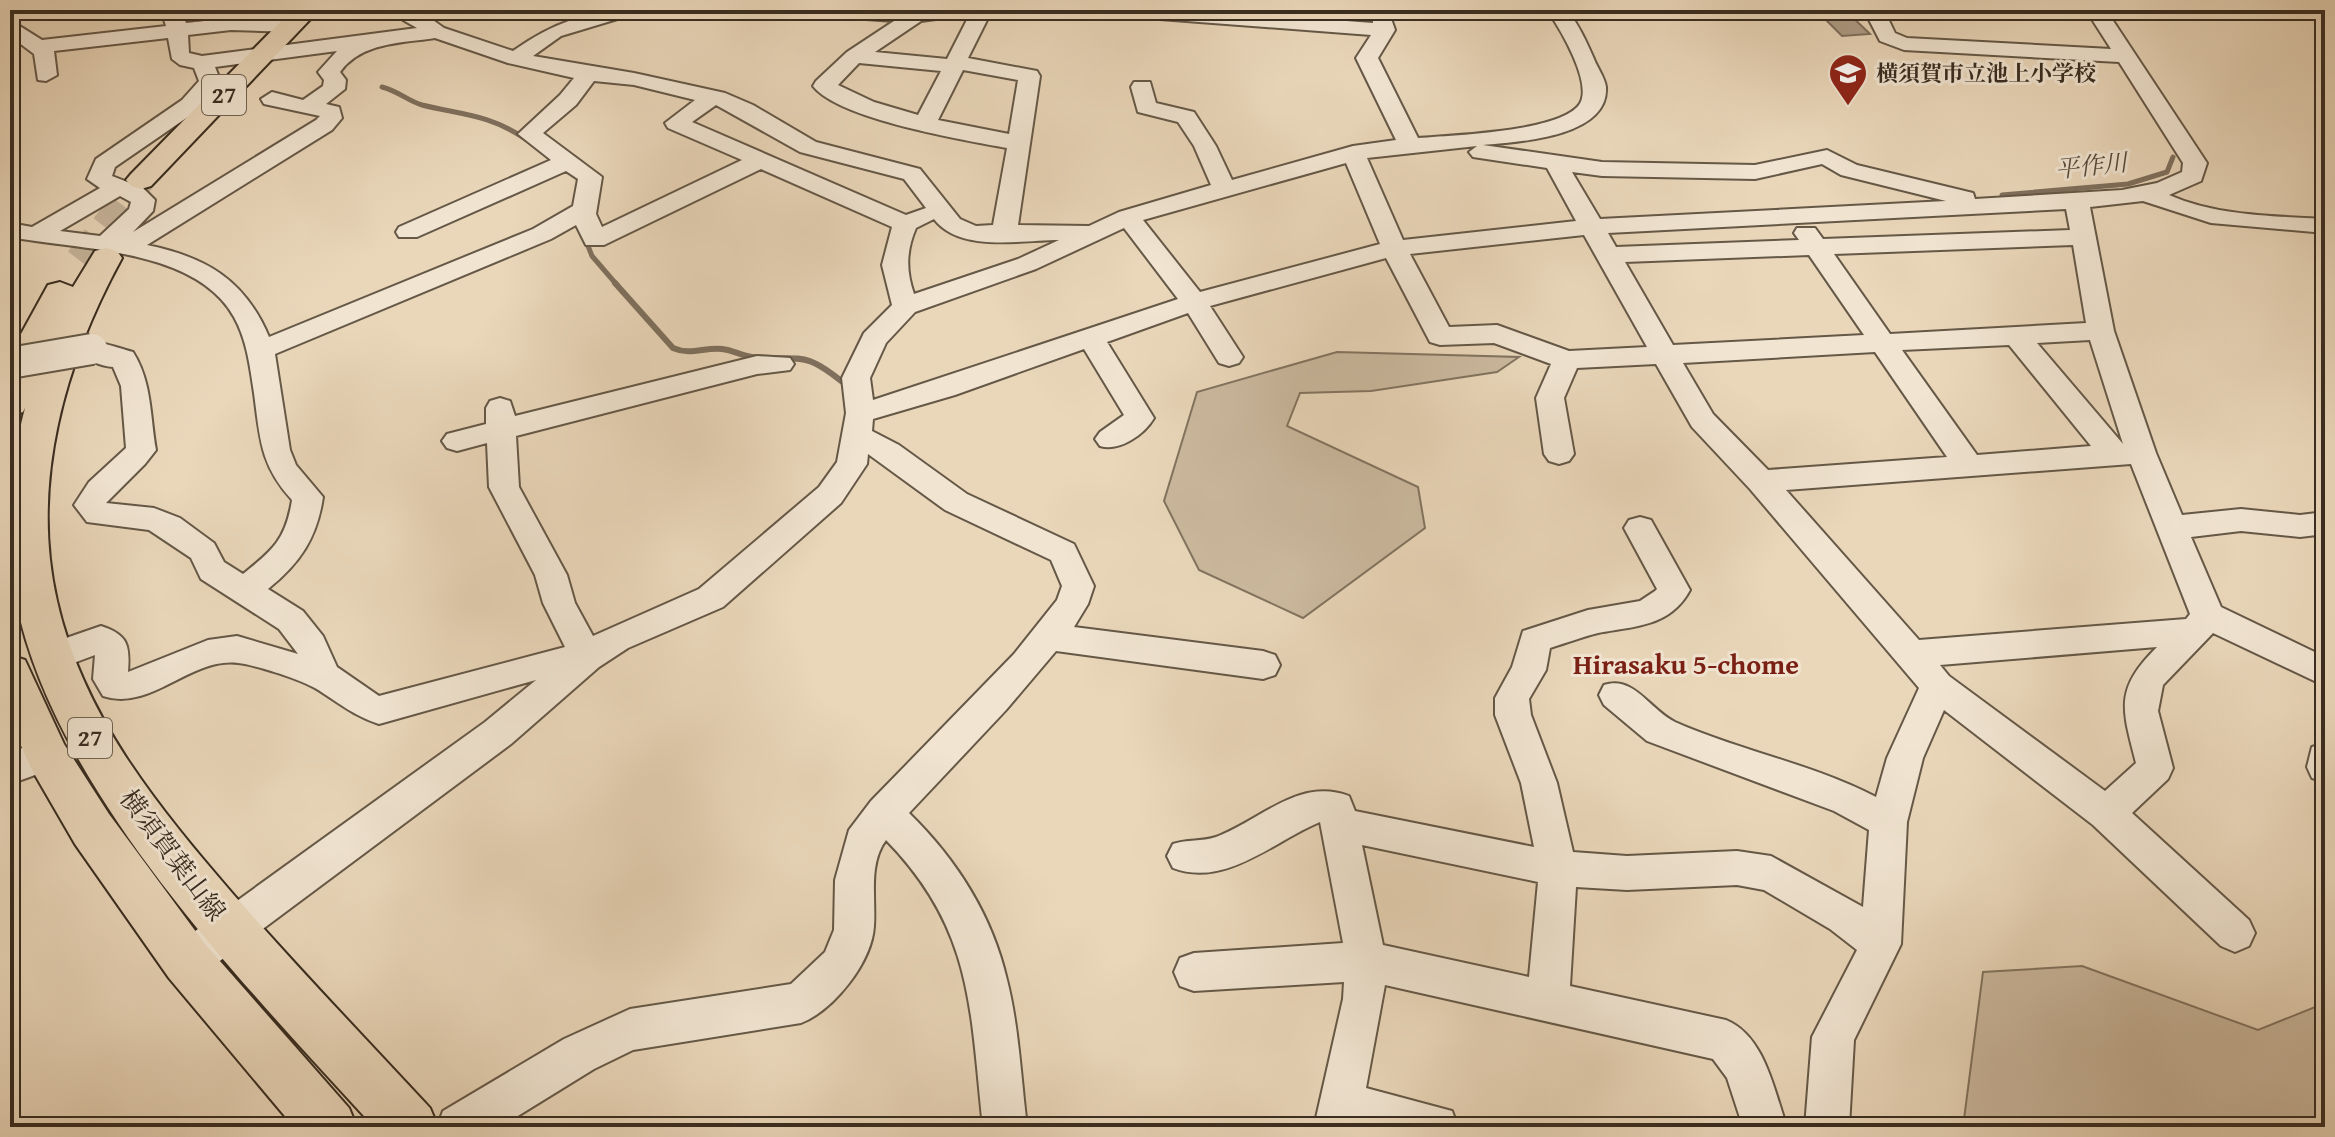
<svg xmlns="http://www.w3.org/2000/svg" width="2335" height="1137" viewBox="0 0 2335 1137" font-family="'Gentium Book Plus','Noto Serif JP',serif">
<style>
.green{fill:#ccbaa0;stroke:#827460;stroke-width:2}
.water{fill:#ae9d86;stroke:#7f705e;stroke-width:2}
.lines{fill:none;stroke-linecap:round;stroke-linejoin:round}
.stream-far1{stroke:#7f705e;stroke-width:5}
.stream{stroke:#7f705e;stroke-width:6}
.major-tunnel{stroke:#c7b59b;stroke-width:28;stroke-dasharray:28 14;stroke-linecap:butt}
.minor-casing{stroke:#655847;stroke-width:4}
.major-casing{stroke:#392d21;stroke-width:4}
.minor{fill:#f1e5d2;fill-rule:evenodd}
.major{fill:#ead7ba;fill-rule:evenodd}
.minor-bridge-casing{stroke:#655847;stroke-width:34;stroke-linecap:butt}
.minor-bridge{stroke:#f1e5d2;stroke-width:30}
.labels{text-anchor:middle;stroke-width:6;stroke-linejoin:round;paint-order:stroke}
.far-poi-label{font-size:22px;font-weight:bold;fill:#392d21;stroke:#f1e5d2;text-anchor:start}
.shield{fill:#f1e5d2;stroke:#706456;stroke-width:2}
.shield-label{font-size:24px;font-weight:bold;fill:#392d21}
.far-water-label{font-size:24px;font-style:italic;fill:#56493a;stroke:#f1e5d2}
.street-label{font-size:26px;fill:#392d21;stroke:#f1e5d2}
.neighbourhood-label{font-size:28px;font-weight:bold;fill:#7a1f14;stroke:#f1e5d2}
</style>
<rect width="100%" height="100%" fill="#ead7ba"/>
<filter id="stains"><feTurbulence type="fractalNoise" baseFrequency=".0025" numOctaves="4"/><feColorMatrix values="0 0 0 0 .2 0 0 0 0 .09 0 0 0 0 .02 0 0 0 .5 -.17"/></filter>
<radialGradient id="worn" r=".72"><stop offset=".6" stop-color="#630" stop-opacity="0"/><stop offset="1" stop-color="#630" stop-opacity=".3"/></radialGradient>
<!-- green -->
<path class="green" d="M1337,352L1519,357L1497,372L1371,391L1300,393L1287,426L1418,487L1425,528L1303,618L1199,570L1164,501L1197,392Z
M2082,966L2258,1030L2325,1003V1127H1963L1983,972Z"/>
<!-- water -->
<path class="water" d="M1816,10H1845L1870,34L1842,36Z"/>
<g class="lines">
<!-- stream-far1 -->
<path class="stream-far1" d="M382,87C398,91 408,101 422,105C462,115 488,114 524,138
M2002,195L2128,184L2167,172L2173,157
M584,236L592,256L617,285"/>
<!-- stream -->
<path class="stream" d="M615,283L673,348C691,356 704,347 722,349C733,350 742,356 752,357C802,362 801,348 845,384"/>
<!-- major-tunnel -->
<path class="major-tunnel" d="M79,260L141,180"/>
<defs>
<path id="minor" d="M161,10H181L186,23C208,21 286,10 301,26L291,32L231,30L188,35L189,53L202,56L417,28L403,20L399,10H419L444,28L513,51C553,23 588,10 637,10L634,14L561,36L533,56L634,73L725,93L753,105L816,142L920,169L960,219L976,226L993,225L1007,148C964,140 838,119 813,86L816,81L847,52L894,21L825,16L815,10H968L958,16L921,21L875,52L947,59L972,10H992L968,58L1037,71L1040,76L1018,225L1089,226L1119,212L1211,185L1194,146L1178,122L1138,112L1131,87L1134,82H1150L1156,103L1194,112L1216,146L1232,180L1353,146L1396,140L1356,58L1371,35L1120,16L1110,10H1200L1373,23L1372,10H1388L1395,30L1378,58L1418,138C1453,135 1558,132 1579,105C1594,85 1560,28 1547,10H1567C1579,25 1586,41 1594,59C1597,67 1605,78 1606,87C1609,137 1518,142 1483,145L1602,162L1755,165L1827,150L1857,165L1973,193L1975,199L2122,190L2157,183L2182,172L2183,163L2119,62L1904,50L1880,41L1864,10H1884L1895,33L1907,38L2111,49L2086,10H2106L2207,163L2201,181L2169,195C2217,216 2273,216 2325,219V233L2211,223L2143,201L2090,207L2114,331L2156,453L2182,515L2241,509L2300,515L2325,512V534L2300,537L2241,531L2191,537L2221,607L2325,657V686L2213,633L2163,685L2158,711L2173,768L2168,779L2132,813L2249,920L2255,933L2249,946L2235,952L2221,946L2093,825L1944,710L1923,758L1907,822L1901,944L1854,1040L1849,1127H1805L1812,1037L1857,950L1830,929L1764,890L1737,885L1627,890L1576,887L1570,986L1726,1020C1765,1036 1774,1091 1787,1127H1743L1727,1078L1713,1059L1385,985L1366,1088L1452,1111L1458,1127H1314L1343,999L1344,982L1194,991L1180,986L1174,972L1180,958L1194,953L1343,943L1320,822C1274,841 1225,888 1173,868L1167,856L1173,844C1187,839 1202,842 1216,837C1261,820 1299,777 1349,796L1355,811L1534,847L1521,783L1495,715V698L1512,667L1523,631L1588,610L1640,601L1655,591L1657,589L1624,528L1629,520L1640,517L1651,520L1685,581L1690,590C1670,627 1635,626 1598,633C1582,637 1566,643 1550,648L1546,670L1529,699L1531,715L1557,783L1573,852L1627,856L1737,851L1771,856L1863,907L1869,830L1834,811L1647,741L1604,705L1599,695L1604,685C1634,675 1650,710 1675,722C1740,751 1813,764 1876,797L1887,758L1919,688L1750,489L1692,427L1656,364L1577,368L1564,398L1574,454L1569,461L1559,464L1549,461L1544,454L1536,398L1551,364L1494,343L1440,345L1430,342L1386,258L1210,306L1243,357L1239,363L1229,366L1219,363L1188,313L1107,342L1154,418C1144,435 1119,452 1100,446L1095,439L1100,432L1124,415L1084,349L955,395L873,419L872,431L899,445L967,494L1074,544L1094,586L1088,604L1074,627L1263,651L1275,655L1280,665L1275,675L1263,679L1056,651L1006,710L909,813C956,859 992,915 1007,980C1019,1027 1021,1079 1027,1127H983C970,1010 974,930 886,840C868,864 876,898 874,926C872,962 834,1010 801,1023L633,1050L594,1069L500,1127H437L443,1111L564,1039L630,1009L791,984L825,952L834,930L835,880L849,830L871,801L1014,654L1057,600L1062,586L1051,560L945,510L868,454L867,464L841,503L723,607L628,648L599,667L511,744L201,975L187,980L173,975L167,961L173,947L485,722L536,680L379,724C352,715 338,702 315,688C299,679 256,665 238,663C190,657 151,712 103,696L93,679L95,655L55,670L43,666L38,656L43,646L101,626C128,635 130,645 128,672L208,640L237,636L298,654L279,629L201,579L191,558L149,530L87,522L74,505L89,482L126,448L121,386L113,367C100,366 85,360 78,349L82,343C96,339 118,348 133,352C152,382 150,416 156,450L145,464L106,503L154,508L180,518L214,543L224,562L243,574C273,550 286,539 292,500C260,465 260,438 254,393C250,367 247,340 234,317C196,248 78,250 10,237V223L32,227L100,188L87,179L96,159L182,100L199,81L194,68L180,65L172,59L168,38L54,51L57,75L46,81L38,80L34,54L10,36V20L42,40L166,26ZM435,38L508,63L574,78L560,95L518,134L551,160L399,227L396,232L399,237H417L566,171L578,179L573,206L533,229L269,337C245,280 206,257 147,245L332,130L342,118L339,107L326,104L345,89L346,80L340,72C361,42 403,43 435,38ZM337,51L318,72L324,80L323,86L303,100L272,92L261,99L264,104L320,116L316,120L133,232L153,211L155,200L143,188L112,176L115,167L198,110L221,82L215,67ZM859,63L941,71L918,115L874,102L838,85ZM963,70L1018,80L1009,134L938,120ZM594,81L634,85L695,100L665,123L668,128L742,160L602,227L596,214L602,177L543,133L576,105ZM716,105L800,152L904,179L926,208L906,215L692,122ZM1477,146L1469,152L1473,157L1547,168L1576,221L1403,240L1367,158ZM1346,163L1380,244L1200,292L1143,220ZM1822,164L1841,175L1946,201L1600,219L1572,172L1602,176L1755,179ZM761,169L892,227L882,265L892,305L864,333L842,378L846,413L837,462L819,487L699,589L593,636L575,603L567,575L519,487L516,436L757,374L790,370L794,364L790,358L757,356L515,416L510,401L500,398L490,401L486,408V424L447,434L442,441L447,448L457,451L487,443L489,487L535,575L543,603L565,647L379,696L337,667L323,636L303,611L268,589C300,563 317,538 323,497L296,465L290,450L275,354L551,239L576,225L586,245H604ZM120,196L131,202L129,209L100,236L60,231ZM2066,209L2070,230L1823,239L1815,228H1797L1794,233L1799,240L1616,247L1608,233ZM934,219C960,253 1021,240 1059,240L1018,259L914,294C906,271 906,251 916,228ZM1124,228L1178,299L873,400L870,378L886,343L915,312L1036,269ZM1584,235L1647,347L1569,351L1497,325L1449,327L1410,254ZM2073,245L2086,323L1890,334L1834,254ZM1809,255L1864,335L1673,345L1625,262ZM2090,340L2123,444L2037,343ZM2009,345L2091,446L1977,455L1902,350ZM1875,352L1947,457L1768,470L1713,414L1683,363ZM2131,464L2190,614L2186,619L1919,640L1786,490ZM2157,647C2114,690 2122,708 2136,763L2105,791L1949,676L1940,665ZM1362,845L1538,882L1529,977L1383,945Z
M47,740L60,744L65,755L60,766L10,784V752Z
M2325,743V782L2312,778L2307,767L2312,747Z"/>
<path id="major" d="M292,10H319L151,186L141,189L131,186L126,180L131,174Z
M106,248L117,251L122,258C65,362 30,483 57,601C83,716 158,807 233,894C297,967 364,1037 430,1108L438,1127H374C245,985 55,793 16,601C4,539 9,468 25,408L23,412L10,416V354L48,285L60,282L73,287L95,251Z
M10,655L25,660L64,744L109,814L205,944L349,1108L357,1127H294L169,978L75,844L31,768L10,721Z"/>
</defs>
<!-- minor casing -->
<use href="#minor" class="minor-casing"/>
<!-- major casing -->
<use href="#major" class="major-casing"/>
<!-- minor -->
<use href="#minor" class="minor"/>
<!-- major -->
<use href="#major" class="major"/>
<defs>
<path id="minor-bridge" d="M10,363L92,349"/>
</defs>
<!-- minor-bridge casing -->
<use href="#minor-bridge" class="minor-bridge-casing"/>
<!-- minor-bridge -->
<use href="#minor-bridge" class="minor-bridge"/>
</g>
<!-- icons -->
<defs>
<symbol id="school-pin" viewBox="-11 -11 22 30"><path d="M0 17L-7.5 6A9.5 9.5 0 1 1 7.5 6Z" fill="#8f2418" stroke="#f1e5d2"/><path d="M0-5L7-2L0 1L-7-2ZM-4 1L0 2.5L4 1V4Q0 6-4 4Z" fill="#fff"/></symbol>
</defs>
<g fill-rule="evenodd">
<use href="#school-pin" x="1826" y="51" width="44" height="60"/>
</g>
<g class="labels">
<!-- far-poi labels -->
<g class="far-poi-label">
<text x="1876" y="81">横須賀市立池上小学校</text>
</g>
<!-- shield labels -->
<g class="shield">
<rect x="202" y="75" width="44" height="40" rx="6"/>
<rect x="68" y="718" width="44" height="40" rx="6"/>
</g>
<g class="shield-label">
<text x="224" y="103">27</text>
<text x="90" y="746">27</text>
</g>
<!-- far-water labels -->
<g class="far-water-label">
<text transform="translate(2091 166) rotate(-6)" y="8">平作川</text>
</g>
<!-- street labels -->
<g class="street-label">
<text transform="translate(173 855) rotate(53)" y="9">横須賀葉山線</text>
</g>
<!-- neighbourhood labels -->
<g class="neighbourhood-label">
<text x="1686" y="674">Hirasaku 5-chome</text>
</g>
</g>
<!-- margin -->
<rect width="2335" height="1137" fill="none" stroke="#ead7ba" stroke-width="40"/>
<rect x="12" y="12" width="2311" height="1113" fill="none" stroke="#392d21" stroke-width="4"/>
<rect x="20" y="20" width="2295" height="1097" fill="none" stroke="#392d21" stroke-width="2"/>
<rect width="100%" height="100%" filter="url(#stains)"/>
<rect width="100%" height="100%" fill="url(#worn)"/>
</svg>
